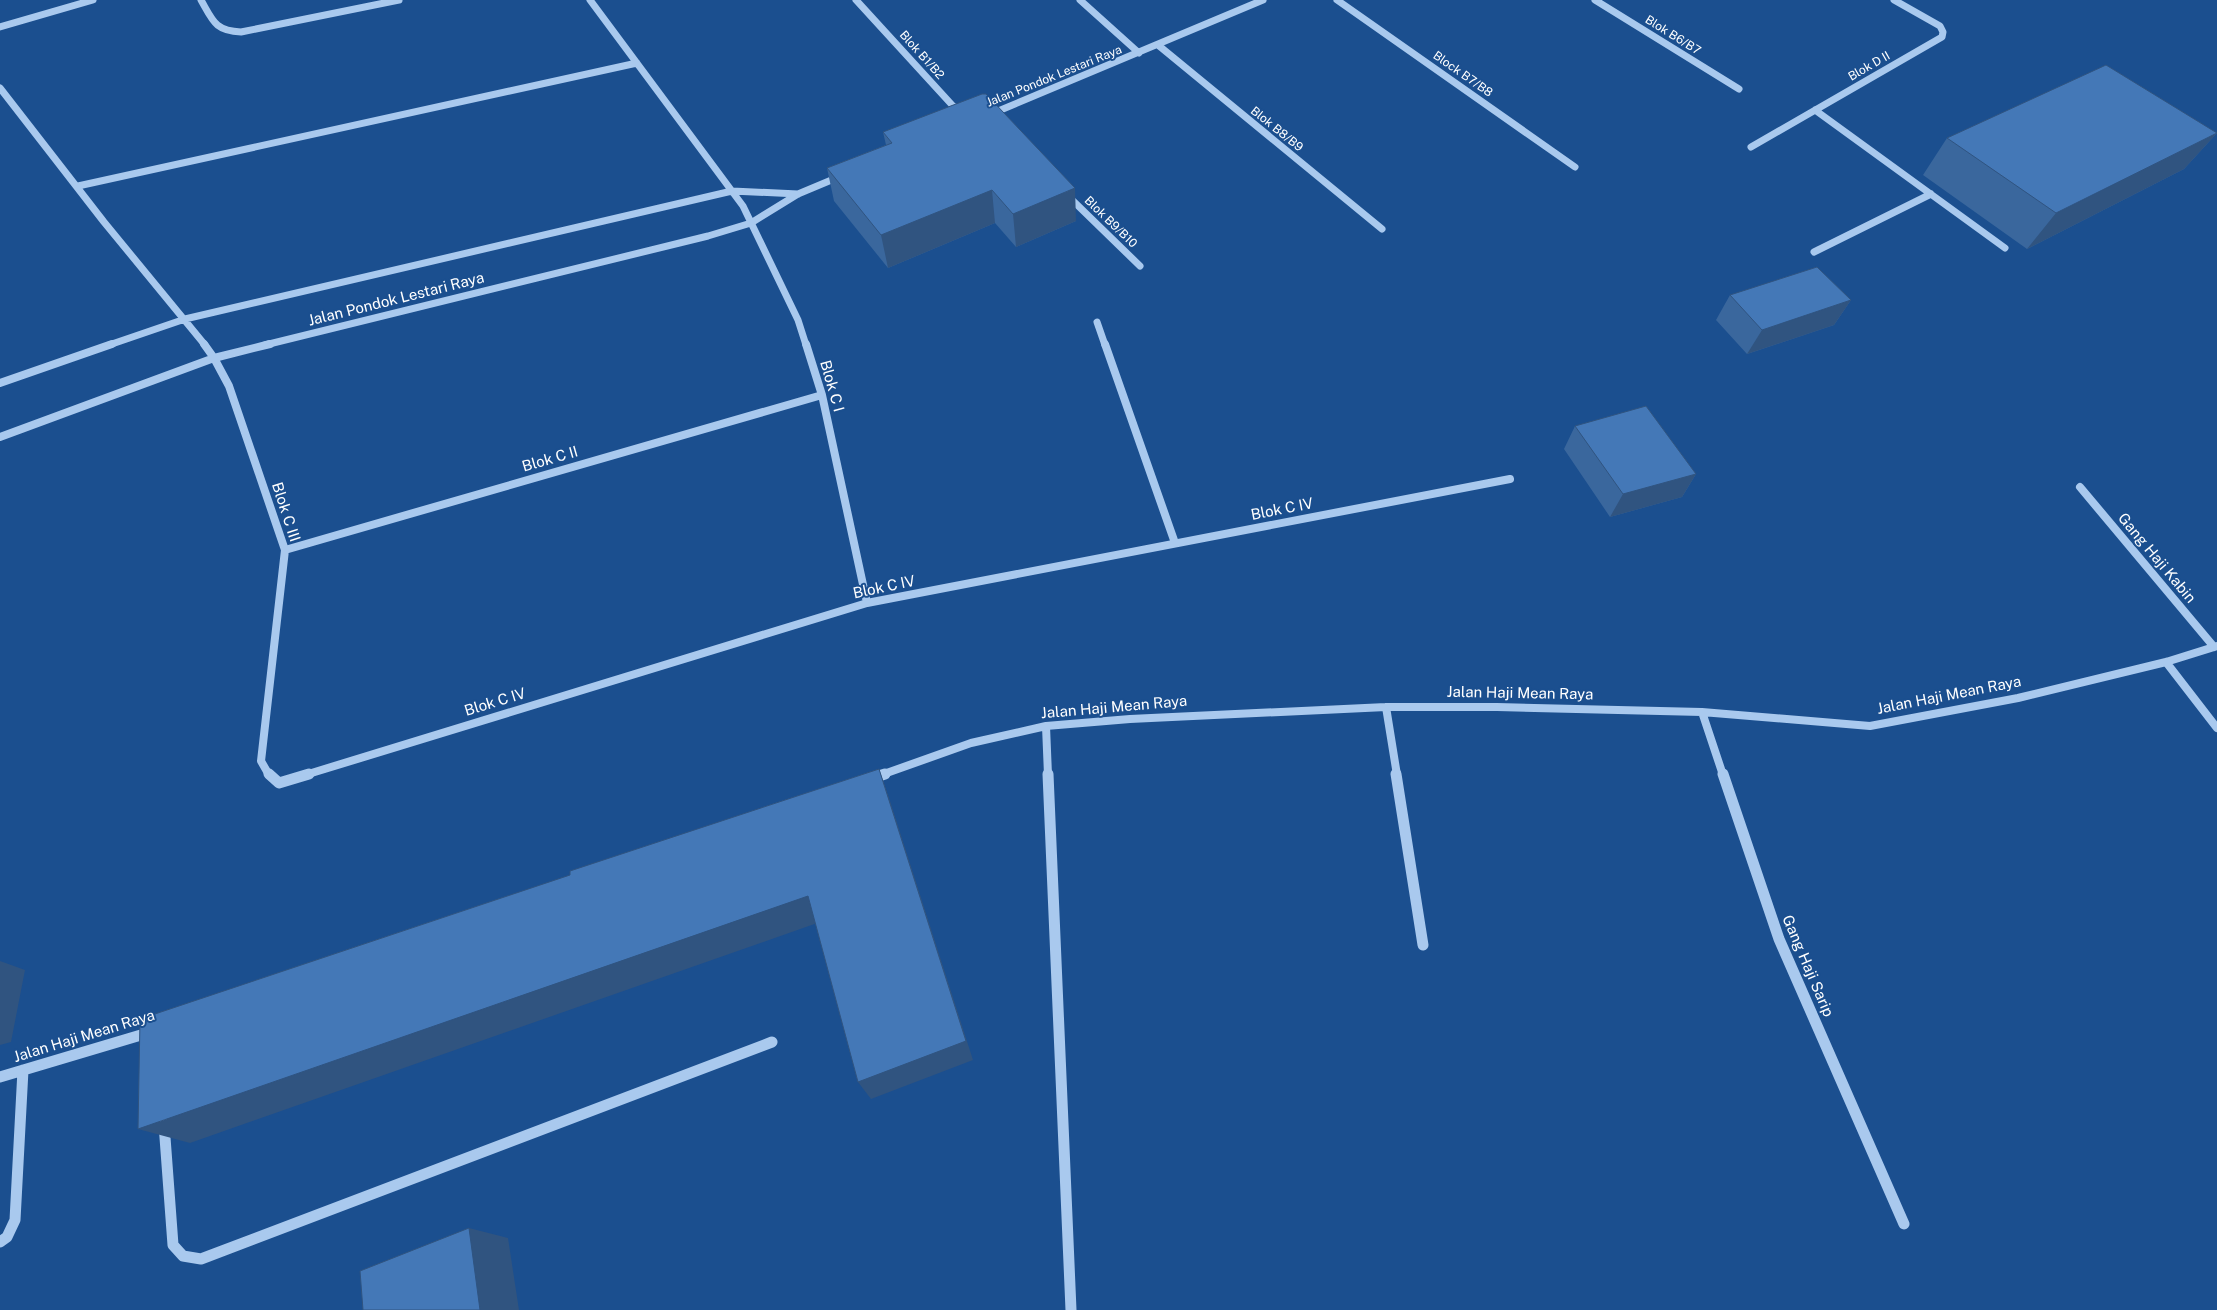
<svg xmlns="http://www.w3.org/2000/svg" width="2217" height="1310" viewBox="0 0 2217 1310" font-family="'Public Sans',sans-serif">
<style>
.lines{fill:none;stroke-linecap:round;stroke-linejoin:round}
.minor-far2{stroke:#a9c9ee;stroke-width:7}
.minor-far1{stroke:#a9c9ee;stroke-width:8}
.minor{stroke:#a9c9ee;stroke-width:11}
.wall{fill:#3a679d}
.shaded-wall{fill:#305480}
.building{fill:#4478b7;stroke:#305480}
.labels{text-anchor:middle;stroke-width:4;stroke-linejoin:round;paint-order:stroke}
.far-street-label{font-size:12px;fill:#fff;stroke:#1b4f8f}
.street-label{font-size:15px;fill:#fff;stroke:#1b4f8f}
</style>
<rect width="100%" height="100%" fill="#1b4f8f"/>
<g class="lines">
<!-- minor-far2 -->
<path class="minor-far2" d="M201,0C213,21 215,31 241,32L399,0
M590,0L743,206L798,320L806,345
M856,0L953,106L963,112
M1080,0L1139,53
M1337,0L1575,167
M1595,0L1739,89
M0,27L93,0
M1158,45L1382,229
M0,88L104,222L205,345
M1815,110L2005,248
M991,114L1263,0
M1751,147L1942,37L1943,32L1940,26L1894,0
M78,186L637,63
M1067,195L1140,266
M1814,252L1931,194
M1097,322L1105,345
M109,345L185,319L732,191L798,194
M265,345L708,236L751,223L798,194L841,176"/>
<!-- minor-far1 -->
<path class="minor-far1" d="M204,344L214,358L229,386L285,550L261,761L269,775
M806,344L822,395L867,603
M1105,344L1175,543
M0,383L112,344
M0,437L214,358L270,344
M2080,487L2214,647
M285,550L822,395
M2166,662L2217,728
M1386,707L1397,775
M1702,712L1723,775
M1046,726L1048,775
M305,775L867,603L1510,479
M881,775L971,743L1046,726L1130,719L1386,707H1497L1702,712L1870,726L2018,698L2166,662L2217,646"/>
<!-- minor -->
<path class="minor" d="M269,774L279,783L309,774
M1048,774L1071,1310
M1396,774L1423,945
M1723,774L1779,939L1904,1224
M870,779L885,774
M0,1077L151,1032
M164,1124L173,1245L183,1256L201,1259L772,1042
M0,1242L7,1237L15,1220L23,1070"/>
</g>
<!-- wall -->
<path class="wall" d="M883,132L1076,221L1016,247L995,223L888,268L834,201L827,168L886,145Z
M2217,133L2184,169L2027,249L1923,175L1947,138Z
M1730,295L1851,300L1834,325L1747,354L1716,320Z
M1575,426L1696,474L1682,497L1610,517L1564,449Z"/>
<!-- shaded-wall -->
<path class="shaded-wall" d="M2217,133L2184,169L2027,249L2056,213Z
M1075,188L1076,221L1016,247L1013,214Z
M992,190L995,223L888,268L881,235Z
M1851,300L1834,325L1747,354L1762,330Z
M1696,474L1682,497L1610,517L1623,494Z
M879,769L889,798L973,1060L871,1099L858,1082Z
M808,896L823,921L190,1143L138,1129Z
M0,961L25,970L11,1042L0,1045Z
M469,1228L508,1238L519,1310H480Z"/>
<!-- building -->
<path class="building" d="M2106,65L2217,133L2056,213L1947,138Z
M982,94H986L1075,188L1013,214L992,190L881,235L827,168L892,143L883,132Z
M1817,267L1851,300L1762,330L1730,295Z
M1646,406L1696,474L1623,494L1575,426Z
M879,769L966,1041L858,1082L808,896L138,1129L140,1019L570,875V871Z
M469,1228L480,1310H363L360,1271Z"/>
<g class="labels">
<!-- far-street labels -->
<g class="far-street-label">
<text transform="translate(1673 35) rotate(32)" y="4">Blok B6/B7</text>
<text transform="translate(922 55) rotate(48)" y="4">Blok B1/B2</text>
<text transform="translate(1869 66) rotate(-30)" y="4">Blok D II</text>
<text transform="translate(1463 74) rotate(35)" y="4">Block B7/B8</text>
<text transform="translate(1054 76) rotate(-22)" y="4">Jalan Pondok Lestari Raya</text>
<text transform="translate(1277 129) rotate(39)" y="4">Blok B8/B9</text>
<text transform="translate(1111 222) rotate(44)" y="4">Blok B9/B10</text>
</g>
<!-- street labels -->
<g class="street-label">
<text transform="translate(396 299) rotate(-14)" y="5">Jalan Pondok Lestari Raya</text>
<text transform="translate(832 386) rotate(74)" y="5">Blok C I</text>
<text transform="translate(550 459) rotate(-16)" y="5">Blok C II</text>
<text transform="translate(1282 509) rotate(-11)" y="5">Blok C IV</text>
<text transform="translate(286 512) rotate(72)" y="5">Blok C III</text>
<text transform="translate(2157 558) rotate(50)" y="5">Gang Haji Kabin</text>
<text transform="translate(884 587) rotate(-12)" y="5">Blok C IV</text>
<text transform="translate(1520 693) rotate(1)" y="5">Jalan Haji Mean Raya</text>
<text transform="translate(1949 695) rotate(-11)" y="5">Jalan Haji Mean Raya</text>
<text transform="translate(495 702) rotate(-17)" y="5">Blok C IV</text>
<text transform="translate(1114 707) rotate(-5)" y="5">Jalan Haji Mean Raya</text>
<text transform="translate(1808 966) rotate(67)" y="5">Gang Haji Sarip</text>
<text transform="translate(84 1036) rotate(-17)" y="5">Jalan Haji Mean Raya</text>
</g>
</g>
</svg>
